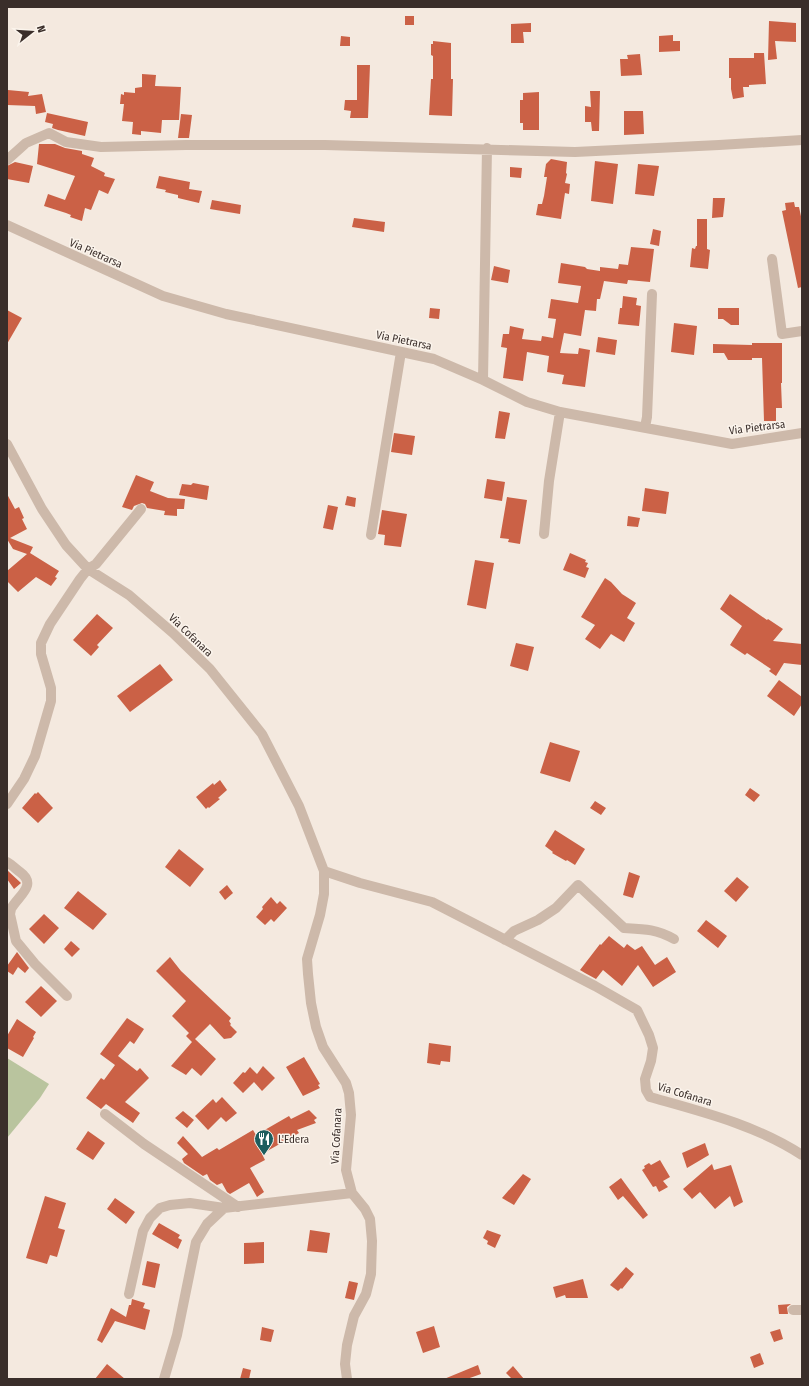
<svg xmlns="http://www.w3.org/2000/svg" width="809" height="1386" viewBox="0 0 809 1386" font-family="'Fira Sans Condensed',sans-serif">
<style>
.green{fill:#b9c49e}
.building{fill:#cb6146}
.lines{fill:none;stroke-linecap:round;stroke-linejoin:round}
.minor{stroke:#cdb9aa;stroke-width:10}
.labels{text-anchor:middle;stroke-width:3;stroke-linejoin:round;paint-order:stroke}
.street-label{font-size:11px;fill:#3a2e2a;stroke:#fbf4ec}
.poi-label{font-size:11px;fill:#3a2e2a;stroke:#fbf4ec;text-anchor:start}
</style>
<rect width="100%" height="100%" fill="#f4e9df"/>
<!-- green -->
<path class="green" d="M7,1058L49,1084L40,1098L7,1138Z"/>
<!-- building -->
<path class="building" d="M405,16H414V25H405Z
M769,21L796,23V42L775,41L777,59L768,60Z
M531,23V32H523L524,43H511V24Z
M673,35V41H680V51L659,52V36Z
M341,36L350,37V46H340Z
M433,41L451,43V79H453L452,116L429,115L431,79H433V56L431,55V44H433Z
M754,53H764L766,84L749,85V87H743L744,97L733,99L731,89V78H729V58H754Z
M640,54L642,75L621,76L620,59H628L627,55Z
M357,65H370L368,118H350L351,111L344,110L345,100H357Z
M142,74L156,75L155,86L181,87L179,120H162L161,133L141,131V135L132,134L133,122L122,121L124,104H120L121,94L124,95V92L135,93V88L142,87Z
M8,90L29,92L28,96L42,94L46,112L36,114L35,106L7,105Z
M590,91H600L599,131H592L591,122H585V106L591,107Z
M539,92V130H523V123H520V100H523V93Z
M624,111H643L644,134L624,135Z
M47,113L88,122L85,136L58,130L52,128L53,124L45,122Z
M181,114L192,115L189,138H178Z
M39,144H55L65,148L82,151V154L94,158L91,166L105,173L104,176L115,179L108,194L99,190L91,210L85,208L82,221L70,217L71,215L66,213L44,206L48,194L65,200L75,176L37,164Z
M551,159L567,162L566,173L567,174L565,183L570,184L569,194L565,193L561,219L536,215L538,204H542L544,196L547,177H544L546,164Z
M595,161L618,164L613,204L591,201Z
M15,162L33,166L29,183L7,179V166Z
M638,164L659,166L654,196L635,194Z
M510,167L522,168L521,178L510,177Z
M159,176L190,182L189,189L202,191L199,203L178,198V195L165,192L166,190L156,188Z
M713,198H725L723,217L712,218Z
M212,200L241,205L240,214L210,209Z
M794,202L795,207H799L802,221V287L798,288L782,211L786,210L785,203Z
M354,218L385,222L384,232L352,227Z
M697,219H707V249L710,250L708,269L690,267L692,248L695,249L696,246H697Z
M653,229L661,231L659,246L650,244Z
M631,247L654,249L650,282L628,280L627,284L604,281L600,299H597L596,311L585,310L581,336L564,333L560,353L578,354L579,348L590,350L585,387L562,384L564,375L547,372L549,356L527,352L523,381L503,378L507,348L501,347L503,334H509L510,326L524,329L522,339L541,341L542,336L553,338L556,319L548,318L551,299L578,303L581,286L558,283L561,263L585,267L587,269L600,271V267L618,269L619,264L628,265Z
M494,266L510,270L508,283L491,280Z
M623,296L637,298L636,305L641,306L639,326L618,324L620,308H622Z
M430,308L440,309L439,319L429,318Z
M718,308H739V325H731L723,319H718Z
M7,310L22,318L7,344Z
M674,323L697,326L694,355L671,352Z
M598,337L617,340L615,355L596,352Z
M752,343H782V383H781L782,408H776V421H764L762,358H752V360H728L724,353H713V344L752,345Z
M499,411L510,413L505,439L495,438Z
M394,433L415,436L412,455L391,452Z
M136,475L154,482L150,491L168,498L185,499L184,509H177V516L164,515L165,511L147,508L145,504L142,503L134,506L132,510L122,507Z
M487,479L505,482L502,501L484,498Z
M193,483L209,486L207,500L179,495L182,484L191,485Z
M645,488L669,492L666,514L642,511Z
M7,494L15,509L19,507L24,518L22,519L27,529L10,538L33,547L30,553L59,571L55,577L57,578L51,586L36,577L18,592L7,581V571L27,554L13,549L7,539Z
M347,496L356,498L355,507L345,505Z
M507,497L527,500L520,544L508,542L509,539L500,538Z
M328,505L338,507L333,530L323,528Z
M382,510L407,514L401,547L384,545L385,535L378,534Z
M628,516L640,518L638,527L627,526Z
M570,553L586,560L585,562L588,563L586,567L589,568L585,578L563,570Z
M475,560L494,563L486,609L467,605Z
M605,578L611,582L622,594L636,603L627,618L635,623L624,642L611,634L600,649L585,639L595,625L581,617Z
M730,594L767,620L768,619L783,629L773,641L802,644V665L784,663L776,676L769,671L771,669L747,653L745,655L730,645L742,626L720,609Z
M97,614L113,628L97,645L99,647L91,656L73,640Z
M516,643L534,647L528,671L510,666Z
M160,664L173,680L130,712L117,696Z
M779,680L802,697V704L794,716L767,696Z
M550,742L580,751L570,782L540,773Z
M220,780L227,790L218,798L220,799L209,808L208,807L206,809L196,797L213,783L214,785Z
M750,788L760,795L754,802L745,795Z
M38,792L53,808L38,823L22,808L35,793L36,794Z
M595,801L606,808L601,815L590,808Z
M555,830L585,849L575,865L567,860L566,861L552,853L553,852L545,846Z
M179,849L204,869L190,887L165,867Z
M7,870L21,883L14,889L7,879Z
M629,872L640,876L633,898L623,895Z
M737,877L749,887L736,902L724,891Z
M227,885L233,893L225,900L219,892Z
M78,891L107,914L93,930L64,908Z
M271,897L277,904L280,901L287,908L274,922L271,919L265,925L256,917L263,909L262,907Z
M44,914L59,928L44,944L29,929Z
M706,920L727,936L718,948L697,931Z
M609,936L624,948L627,944L635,950L642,946L655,965L667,957L676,972L653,987L638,965L622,986L603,970L596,979L585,973L580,970L600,944L601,945Z
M71,941L80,949L72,957L64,949Z
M17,952L29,968L25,973L18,967L13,975L7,971V966Z
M170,957L181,971L231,1018L229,1021L231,1024L230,1025L237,1032L231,1038L224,1039L210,1024L195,1039L216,1059L201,1076L192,1068L186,1075L171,1066L192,1042L186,1036L189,1033L172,1016L186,1001L156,971Z
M41,986L57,1001L41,1017L25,1002Z
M127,1018L144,1029L134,1044L130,1041L118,1056L137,1071L140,1068L149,1078L125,1102L140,1113L133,1123L106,1104L101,1109L86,1098L101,1078L104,1080L115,1065L100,1054Z
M17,1019L36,1032L33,1037L34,1038L23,1057L7,1048V1036Z
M429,1043L451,1046L450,1062L441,1061L440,1065L427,1063Z
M304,1057L320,1084L318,1085L320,1088L303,1096L286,1067Z
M263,1066L275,1078L262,1091L254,1082L243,1093L233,1083L243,1072L245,1073L250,1067L257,1074Z
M222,1097L237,1113L226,1122L221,1117L208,1130L195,1116L213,1099L216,1103Z
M309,1110L317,1118L314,1120L316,1123L297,1130L299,1133L262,1154L265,1160L250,1168L264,1192L257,1197L249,1183L230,1194L227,1192L222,1183L217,1185L210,1180L207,1174L203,1176L184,1163L182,1159L188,1154L177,1143L183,1136L202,1157L217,1148L219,1150L253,1130L256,1135L289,1116L291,1119Z
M183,1111L194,1120L187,1128L175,1118Z
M88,1131L105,1143L93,1160L76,1149Z
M705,1143L709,1155L687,1168L682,1153Z
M660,1160L670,1177L663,1181L668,1187L659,1192L656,1186L653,1187L642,1170L645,1168L644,1166L649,1163L651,1165Z
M712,1164L714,1170L731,1165L743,1202L734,1207L730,1196L715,1209L700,1192L692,1199L683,1189Z
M523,1174L531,1179L514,1205L502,1198Z
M621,1178L648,1215L643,1219L623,1196L618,1200L609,1187Z
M45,1196L66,1203L58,1228L65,1230L57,1257L50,1255L47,1264L26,1258Z
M115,1198L135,1212L126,1224L107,1209Z
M159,1223L180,1235L178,1238L182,1240L178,1249L152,1234Z
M310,1230L330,1233L327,1253L307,1251Z
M487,1230L501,1235L495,1248L487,1244L488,1241L483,1238Z
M264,1242V1263L244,1264V1243Z
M147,1261L160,1264L155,1288L142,1285Z
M626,1267L634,1274L622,1289L621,1288L618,1291L610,1285Z
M583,1279L588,1298H566L565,1295L556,1298L553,1287Z
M349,1281L358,1283L354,1300L345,1298Z
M132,1299L145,1303L143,1308L150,1310L145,1330L115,1321L102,1343L97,1340L111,1308L126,1317L129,1305H131Z
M791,1304L787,1307L788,1314H779L778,1305Z
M434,1326L440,1347L423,1353L416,1332Z
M262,1327L274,1330L271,1342L260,1340Z
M780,1329L783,1339L774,1342L770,1332Z
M760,1353L764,1364L754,1368L750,1357Z
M107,1364L125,1379H95Z
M478,1365L481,1374L467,1379H444Z
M513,1366L524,1379H512L506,1373Z
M243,1368L251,1370L249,1379H240Z"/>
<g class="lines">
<!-- minor -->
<path class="minor" d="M7,160L26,143L49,133L66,142L101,147L186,145H325L575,152L719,145L802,140
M7,225L163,296L226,314L434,359L483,380L527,402L560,412L732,444L802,433
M772,259L782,334L802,331
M483,380L487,148
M645,427L647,417L652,294
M7,444L42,509L66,545L88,569L129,595L173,633L210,669L262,734L299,806L324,871V894L320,915L307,959L308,974L311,1003L316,1027L323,1047L346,1083L349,1093L351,1115L346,1170L352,1193L365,1209L370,1219L372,1241L371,1274L366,1294L354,1316L347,1345L345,1364L347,1379
M544,534L549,481L560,412
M371,535L401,352
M7,804L24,779L35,756L51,701V688L41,654V643L50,624L80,579L88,569L96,564L141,509
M7,862C12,865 16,869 20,872C38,885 18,896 11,909L10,914L16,941L35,964L67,996
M324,871L360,883L432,902L595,986L637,1010L649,1035L653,1048L651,1061L645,1079L646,1090L650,1097C703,1112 756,1125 802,1155
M505,940L514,931L538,920L556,908L578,885L624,928C644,929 656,929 674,939
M105,1114L144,1144L238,1207
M129,1294L143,1231L150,1218L160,1208L170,1205L190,1203L224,1208L352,1193
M793,1310H802
M164,1379L177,1335L196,1242L207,1224L224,1208"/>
</g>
<!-- icons -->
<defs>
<symbol id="restaurant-pin" viewBox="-11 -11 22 30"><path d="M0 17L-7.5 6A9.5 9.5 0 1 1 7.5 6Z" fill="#1d5d5e" stroke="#fbf4ec"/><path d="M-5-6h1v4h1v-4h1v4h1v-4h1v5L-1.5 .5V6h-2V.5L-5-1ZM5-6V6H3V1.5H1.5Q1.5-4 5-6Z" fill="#fff"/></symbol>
</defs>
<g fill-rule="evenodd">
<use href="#restaurant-pin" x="253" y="1128" width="22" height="30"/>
</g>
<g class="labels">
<!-- street labels -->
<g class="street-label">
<text transform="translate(96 253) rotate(24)" y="4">Via Pietrarsa</text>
<text transform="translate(404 340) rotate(12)" y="4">Via Pietrarsa</text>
<text transform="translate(757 427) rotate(-7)" y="4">Via Pietrarsa</text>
<text transform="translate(191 635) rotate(44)" y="4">Via Cofanara</text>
<text transform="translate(685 1094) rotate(17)" y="4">Via Cofanara</text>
<text transform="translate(336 1136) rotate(-87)" y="4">Via Cofanara</text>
</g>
<!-- poi labels -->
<g class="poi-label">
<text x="278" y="1143">L'Edera</text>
</g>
</g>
<!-- border -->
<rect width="809" height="1386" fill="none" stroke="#3a2e2a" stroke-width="16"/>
<!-- north arrow -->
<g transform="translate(32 32) rotate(73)" stroke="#fbf4ec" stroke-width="3" paint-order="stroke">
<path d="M0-3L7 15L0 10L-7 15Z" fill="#3a2e2a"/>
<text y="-6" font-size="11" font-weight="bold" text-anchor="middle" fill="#3a2e2a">N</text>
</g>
</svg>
